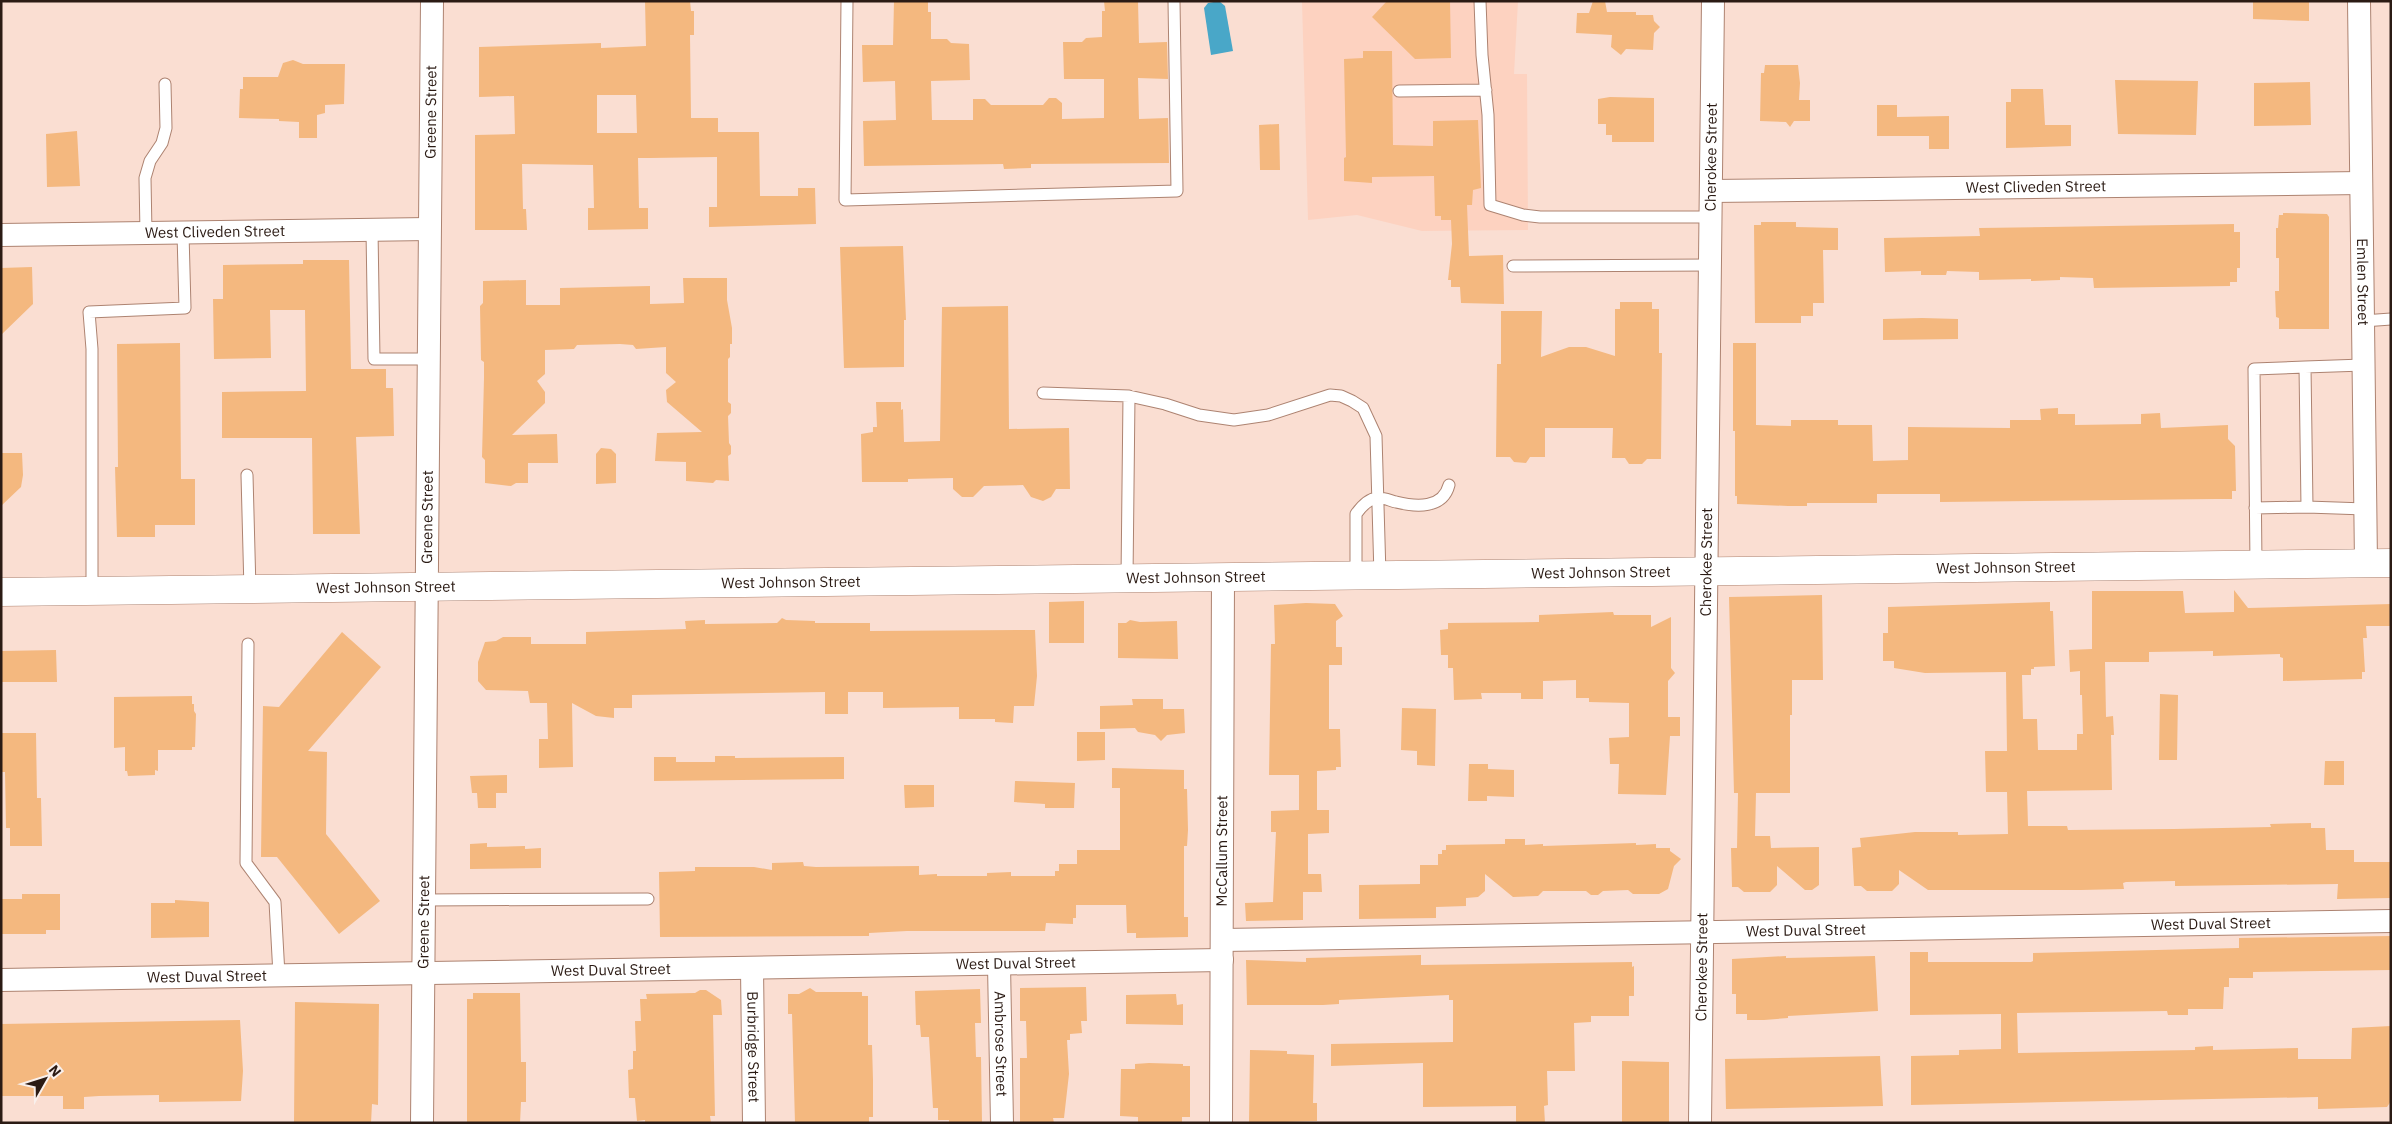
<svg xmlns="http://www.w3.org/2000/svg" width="2392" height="1124" viewBox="0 0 2392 1124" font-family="'IBM Plex Sans',sans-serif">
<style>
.built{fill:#fdd2c0}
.water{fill:#49a7c8}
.building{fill:#f4b87f;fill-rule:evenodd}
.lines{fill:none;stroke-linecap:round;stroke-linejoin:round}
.service-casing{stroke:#ad8371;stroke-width:13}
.minor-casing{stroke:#ad8371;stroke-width:24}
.tertiary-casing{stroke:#ad8371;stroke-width:29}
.service{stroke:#fff;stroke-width:11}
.minor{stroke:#fff;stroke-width:22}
.tertiary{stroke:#fff;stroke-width:28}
.labels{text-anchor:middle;stroke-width:4;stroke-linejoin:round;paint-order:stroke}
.street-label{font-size:15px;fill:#2b1b14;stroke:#f9f0ec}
</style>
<rect width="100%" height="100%" fill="#faded2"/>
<!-- built -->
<path class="built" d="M1302,1H1518L1514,74H1527L1528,230L1422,231L1357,215L1308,220Z"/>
<!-- water -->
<path class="water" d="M1219,1L1225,6L1233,51L1211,55L1204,8L1208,3Z"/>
<!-- building -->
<path class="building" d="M645,1H690L691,11H694V35H690L691,118H718V132H759L760,196H798V188H815L816,224L709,227V207H717V157L650,158H638L639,208H648V229L588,230V208H594L593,165L522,164L523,209H526L527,230H475V135L515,134L514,96L479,97V47L601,43V48L646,46ZM597,95H636L637,133H597Z
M894,1H928V12H931V39H947L951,43L969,44L970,80L931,81L932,120H973V99H985L991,105H1043L1049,98H1056L1062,103V119L1104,118V79H1064L1063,42H1082L1086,38L1102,37V11H1105L1104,1H1138L1139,43L1167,42L1168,79L1138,78L1139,119L1168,118L1169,163L1031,164V168L1004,169L1003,164L864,166L863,121L896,120L895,81L863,82L862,45H893Z
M1387,1H1450L1451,58L1415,59L1372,17Z
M1593,1H1605L1607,12H1636V15H1653L1654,21L1660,27L1654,33L1653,50L1626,49L1621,55L1611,47L1612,35L1576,33L1577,13H1589Z
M2253,1H2309V21L2253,19Z
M1363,51H1392L1393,145L1433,146V121L1478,120L1481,188L1473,190L1472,205H1467L1469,256L1503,255L1504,304L1461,303L1460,287H1451V280H1448L1452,244L1451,220H1441V216H1435L1434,176L1372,177V183L1344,181V158L1346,157L1344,59L1363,58Z
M293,60L303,64H345L344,104L325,105V113L317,115V138H299V122L279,121V119L239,118L240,89H243V77H278L283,63Z
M1765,65H1798L1800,83L1799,100H1810V121H1794L1790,127L1786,122L1760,121L1761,73H1764Z
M2115,80L2198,81L2196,135L2118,134Z
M2310,82L2311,125L2254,126V83Z
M2011,89H2043L2045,125H2071V146L2006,148V102H2011Z
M1610,97L1654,98V142H1612V135H1606V124H1598V99Z
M1877,105H1897V117L1949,116V149H1929V136H1877Z
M1279,124L1280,170H1260L1259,125Z
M77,131L80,186L47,187L46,134Z
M2283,213L2327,214L2329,217V329H2279V318L2276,317L2275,291H2279V258H2276V228H2278L2279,215H2283Z
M1761,222H1796V227L1838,228V250H1823L1824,303H1813V316H1801V323H1755L1754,225H1761Z
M2234,224V232H2240V268H2237V282H2230V286L2094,288L2093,278L2060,277V280L2031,281V279L1979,280V272L1947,271L1946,275H1921V271L1885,272L1884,238L1980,236L1979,228Z
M903,246L906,320H904V367L844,368L840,247Z
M303,260H349L351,369H386V388H393L394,436L356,437L360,534H313L312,438H222V392L306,391L305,310H270L271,358L214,359L213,299H223V265L303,264Z
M32,267L33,304L1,335V268Z
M683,278H727V300L732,328V344H730V357L728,359V402L731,404V413L728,416L729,443L731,446V454L728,456L729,481L716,480L713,483L686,481V462L655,461L657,433L702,432L667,402L666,390L676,382L666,373V347L636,349L633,345L620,344L577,345L574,349L545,350V374L537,381L545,392V403L512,435L557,434L558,463H528V483H516L511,486L485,483V460L482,457L484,378V362L481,360L480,306L483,303V281L526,280V305H560V288L650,286V304L684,303Z
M1620,302H1652V309H1659V353H1662L1661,459H1647L1642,464H1629L1625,458H1612L1613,428H1545V457H1530L1526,463L1514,462L1510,457H1496L1497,364H1501V311H1542L1541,357L1569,347H1586L1615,356V309H1620Z
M1008,306L1009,429L1069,428L1070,489H1056L1051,497L1043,501L1031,497L1023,485L984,486L973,497H962L953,489V478L908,479V482H862L861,434L873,432V427H877L876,402H901V410L903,409L904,442L940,441L942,307Z
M1922,318L1958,319V339L1883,340V319Z
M180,343L181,479H195V525H155V537H117L115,467H118L117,344Z
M1733,343H1756V425L1791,426V420H1838V425H1872L1873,461L1908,460V427L2010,428V420H2041L2040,409L2058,408V414H2075V425L2141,424V414L2160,413L2161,428L2228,425V439L2235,446L2236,491H2232V499H2215L1940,502V494H1877V503H1807V506H1788L1737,504V496H1735V431H1733Z
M601,448L611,449L616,454V483L596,484V454Z
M1,453H22L23,475L21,487L1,506Z
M2234,590L2248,608L2391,604V626H2366L2367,638H2363L2365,672H2362V679L2283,681V658L2280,657V654L2213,656V651L2149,652V662H2105L2106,717L2113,716L2114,735H2111L2112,790L2027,791L2028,826H2067L2068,830L2174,829L2271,827L2270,824L2311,823V828H2325L2326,850H2354V862H2391V898L2337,899L2338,884L2175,886V881L2126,882L2123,883L2124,889L2081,890H1928L1899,870V884L1892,891H1867L1861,886H1854L1852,848L1861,847L1860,838L1915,832H1958V835L2008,834L2007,792H1986L1985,751H2007L2006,672L1925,673L1894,668V661H1883V633H1888V607L2050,602V611H2053L2055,666L2034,667V669H2031V675H2022L2023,719H2037L2038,750H2077V734H2083L2082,695H2080V671L2070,672L2069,650L2092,649V591H2183L2185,613L2234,612Z
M1822,595L1823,680H1792V715H1790V793H1756L1755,836H1770L1771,848L1819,847V885L1812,890H1805L1777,866V885L1770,892H1744L1738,887H1732L1731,848H1737L1738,793H1734L1729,597Z
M1084,601V643H1049V602Z
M1306,603L1335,604L1343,616L1336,621V647H1342V665H1329V729H1340L1341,767H1336V770L1317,771V810H1329V833L1308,834V874H1321L1322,892H1303V920L1246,921L1245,903L1273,902L1276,832H1271V811L1299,810V775H1269L1271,644H1275L1274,605Z
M1613,612L1614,615H1651V627L1671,617V668L1675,673L1668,681V717H1680V736H1670L1666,795L1618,794L1619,764H1610L1609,738L1629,737V703L1589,702V698H1576V680L1543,681V699H1521V693H1481L1482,699L1454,700L1453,668H1448V655H1441L1440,630L1448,629V623L1539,622V615Z
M782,618L786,620L815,621V623H870V631L1035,630L1037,676L1034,706H1014L1013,723L995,722V719H959V707L883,708V692H848V714H825V692L632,695V708H614V718L596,716L572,703L573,767L539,768V739H548L547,703H530L528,691L486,690L478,681V662L485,642L496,641L503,637H531V644H586V632L686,629L685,621L705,620V624L777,623Z
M1130,620L1140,622L1177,621L1178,659L1118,658V623H1126Z
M342,632L381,667L308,751L327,752L326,834L380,901L339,934L277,857H261L263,706L279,707Z
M56,650L57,682H1V651Z
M2160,694L2178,695L2177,760H2159Z
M192,696V704H194V711L196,714L195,747H192V750H158V771L155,770V775L128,776L127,771H125V747L114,748V697Z
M1132,699H1163V709H1184L1185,733L1167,735L1161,741L1155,735L1138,732L1135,728L1100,729V706L1133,705Z
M1402,708L1436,709L1435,766L1417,765V751L1401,750Z
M1077,732H1105V760L1077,761Z
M1,733H36L37,798H41L42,846H10V828H6L5,772H2Z
M715,756H735V758L844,757V779L654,781V757H676V762H715Z
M2325,761H2344V785H2324Z
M1469,764H1488V769L1514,770V797L1487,796V801H1468Z
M1112,768L1184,770V789H1187L1188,830L1187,846H1184V917H1188V937L1136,938V933H1127L1126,905H1076V918H1073V924L1046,923L1045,931H907L869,933V936L660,937L659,872L695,871V867H754L772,870V863L803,862L804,866L816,867L919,866V875L937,874V876H987V873L1011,872V876H1055V871H1059V864H1077V850H1120V788H1112Z
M507,775V793H496V808H478L477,793H472L470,776Z
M1015,781L1075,783L1074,808H1045V804L1014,802Z
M904,785H934V807L905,808Z
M1505,839H1525V845L1543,844V846L1636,843V845L1656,844V848H1670V851L1681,859L1674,866L1668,889L1659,894H1633L1628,890L1603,891L1598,895H1591L1586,891H1543L1538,896L1513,897L1485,874V891L1478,897L1466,898V906L1436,907V918L1359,919V885L1420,884V865H1438V854H1442V850H1446V845L1505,844Z
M487,843V847L525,846V849L541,848V868L470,869V844Z
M22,894H60V930H46V934H1V899H22Z
M175,900L209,902V937L151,938V903H175Z
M2391,936V970L2253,972V978H2229V987H2224L2223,1009H2188V1015H2168L2167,1011L2017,1013L2018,1053L2195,1050V1047L2213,1046V1050L2298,1048V1059H2351L2352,1028L2391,1026V1101L2387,1107L2318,1109V1097L1911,1105V1056L1959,1055V1050L2001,1049V1014L1910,1015V952H1928V962H2031L2033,961V953L2239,948V938Z
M1421,955V965L1632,962V967L1634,966V996H1629V1016H1591V1022L1574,1023L1575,1071H1547L1548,1105L1544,1106L1545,1123H1516V1106L1423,1107V1063L1331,1066V1044L1453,1042V1000H1449V995L1339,1000V1004L1323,1005H1247L1246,960L1306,962V958Z
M1786,956V958L1875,956L1878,1011L1788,1016V1018L1764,1020H1747V1014H1736V994H1732V959Z
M1086,987L1087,1021H1081L1082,1033L1070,1034V1040H1067L1069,1074L1064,1118H1053L1054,1123H1020V1058H1027L1026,1021H1020V988Z
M810,988L816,992H862V996H868V1045H872L873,1080V1117H869V1123H795L792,1014H788V994H799Z
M980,989L981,1023H975L976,1057H981L982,1123H949V1120H938V1108H933L929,1037H921L920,1025H916L915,991Z
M700,990H706L721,1000L722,1015H713L715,1116H710L711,1123H645V1120L637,1121L635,1098H629L628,1070L633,1069V1051H636L635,1021H641L640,999H647L646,994L695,993Z
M473,993H520L521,1062H526V1102H521L520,1123H467V999H473Z
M1176,994L1177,1005L1183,1004V1025L1126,1024V995Z
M295,1002L379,1004L378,1105L372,1104L371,1123H294Z
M240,1020L243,1071L241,1101L159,1102V1095L99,1096L84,1097V1109H63V1096H1V1024Z
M1250,1050L1287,1051V1054L1314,1055L1313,1103H1317V1121L1249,1123Z
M1880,1056L1883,1106L1726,1109L1725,1059Z
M1622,1061L1669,1062V1123H1622Z
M1149,1063L1183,1064V1066H1190V1117H1182V1123H1138V1117L1120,1116L1121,1069H1135V1064Z"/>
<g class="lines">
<defs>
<path id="service" d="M847,1L845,200L1177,191L1174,1
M1480,1L1482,55L1488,115L1490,205L1523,215L1540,217H1710
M1399,91L1486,90
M372,230L374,359H427
M146,233L145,178L150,161L162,143L166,128L165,84
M1513,266L1710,265
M2363,321L2391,319
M1043,393L1129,396L1165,404L1199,415L1234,420L1268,415L1330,395L1341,396L1352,401L1363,408L1376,436L1380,575
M247,475L250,590
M2307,507L2365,509
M2255,508L2307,507L2305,367L2363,365
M2256,565L2254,369L2305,367
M1356,576V514C1361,507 1368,499 1377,498C1383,497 1391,501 1396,502C1416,507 1443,509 1449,485
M1127,578L1129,396
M92,591V349L89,312L185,308L183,233
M248,644L246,863L275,902L279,975
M424,900L648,899"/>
<g id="minor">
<path id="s1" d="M2359,1L2366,563"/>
<path id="s2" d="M1711,191L2361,183"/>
<path id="s3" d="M1,235L428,229"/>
<path id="s4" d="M1222,940L2391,921"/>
<path id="s5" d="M999,965L1002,1123"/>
<path id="s6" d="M752,969L754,1123"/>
<path id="s7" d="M1,980L1222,960"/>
<path id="s8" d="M422,1123L432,1"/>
<path id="s9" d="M1221,1123L1223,578"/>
<path id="s10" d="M1700,1123L1713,1"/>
</g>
<g id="tertiary">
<path id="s11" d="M1,592L2391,563"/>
</g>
</defs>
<!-- service casing -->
<use href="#service" class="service-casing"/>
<!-- minor casing -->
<use href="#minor" class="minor-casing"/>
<!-- tertiary casing -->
<use href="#tertiary" class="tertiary-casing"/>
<!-- service -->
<use href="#service" class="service"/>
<!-- minor -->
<use href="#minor" class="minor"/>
<!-- tertiary -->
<use href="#tertiary" class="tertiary"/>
</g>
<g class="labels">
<!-- street labels -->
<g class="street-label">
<text dy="5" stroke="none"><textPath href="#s8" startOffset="1011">Greene Street</textPath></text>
<text dy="5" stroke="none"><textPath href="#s10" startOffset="966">Cherokee Street</textPath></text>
<text dy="5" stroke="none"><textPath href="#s2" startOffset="325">West Cliveden Street</textPath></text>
<text dy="5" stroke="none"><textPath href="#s3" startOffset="214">West Cliveden Street</textPath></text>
<text dy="5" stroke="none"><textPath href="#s1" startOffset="281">Emlen Street</textPath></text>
<text dy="5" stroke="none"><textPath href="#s8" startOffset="606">Greene Street</textPath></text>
<text dy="5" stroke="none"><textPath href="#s10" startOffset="561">Cherokee Street</textPath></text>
<text dy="5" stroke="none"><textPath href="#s11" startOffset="2005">West Johnson Street</textPath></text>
<text dy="5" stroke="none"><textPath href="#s11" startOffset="1600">West Johnson Street</textPath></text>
<text dy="5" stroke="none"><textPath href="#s11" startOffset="1195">West Johnson Street</textPath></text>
<text dy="5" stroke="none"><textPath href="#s11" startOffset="790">West Johnson Street</textPath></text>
<text dy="5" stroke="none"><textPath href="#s11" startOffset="385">West Johnson Street</textPath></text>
<text dy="5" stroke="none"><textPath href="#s9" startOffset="272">McCallum Street</textPath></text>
<text dy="5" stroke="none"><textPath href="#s8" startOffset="201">Greene Street</textPath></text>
<text dy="5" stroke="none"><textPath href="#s4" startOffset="989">West Duval Street</textPath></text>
<text dy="5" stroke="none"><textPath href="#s4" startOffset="584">West Duval Street</textPath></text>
<text dy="5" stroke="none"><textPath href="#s7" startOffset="1015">West Duval Street</textPath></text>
<text dy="5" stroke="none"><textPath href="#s10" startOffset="156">Cherokee Street</textPath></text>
<text dy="5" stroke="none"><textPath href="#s7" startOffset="610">West Duval Street</textPath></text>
<text dy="5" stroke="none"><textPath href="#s7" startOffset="206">West Duval Street</textPath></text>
<text dy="5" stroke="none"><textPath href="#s5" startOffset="79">Ambrose Street</textPath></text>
<text dy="5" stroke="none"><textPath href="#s6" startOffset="78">Burbridge Street</textPath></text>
</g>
</g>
<!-- border -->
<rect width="2392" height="1124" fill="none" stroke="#2b1b14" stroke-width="5"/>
<!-- north arrow -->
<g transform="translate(45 1079) rotate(51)" stroke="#f9f0ec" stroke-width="4" paint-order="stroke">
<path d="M0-4L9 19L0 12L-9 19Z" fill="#2b1b14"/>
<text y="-8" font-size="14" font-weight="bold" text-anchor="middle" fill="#2b1b14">N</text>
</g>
</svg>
